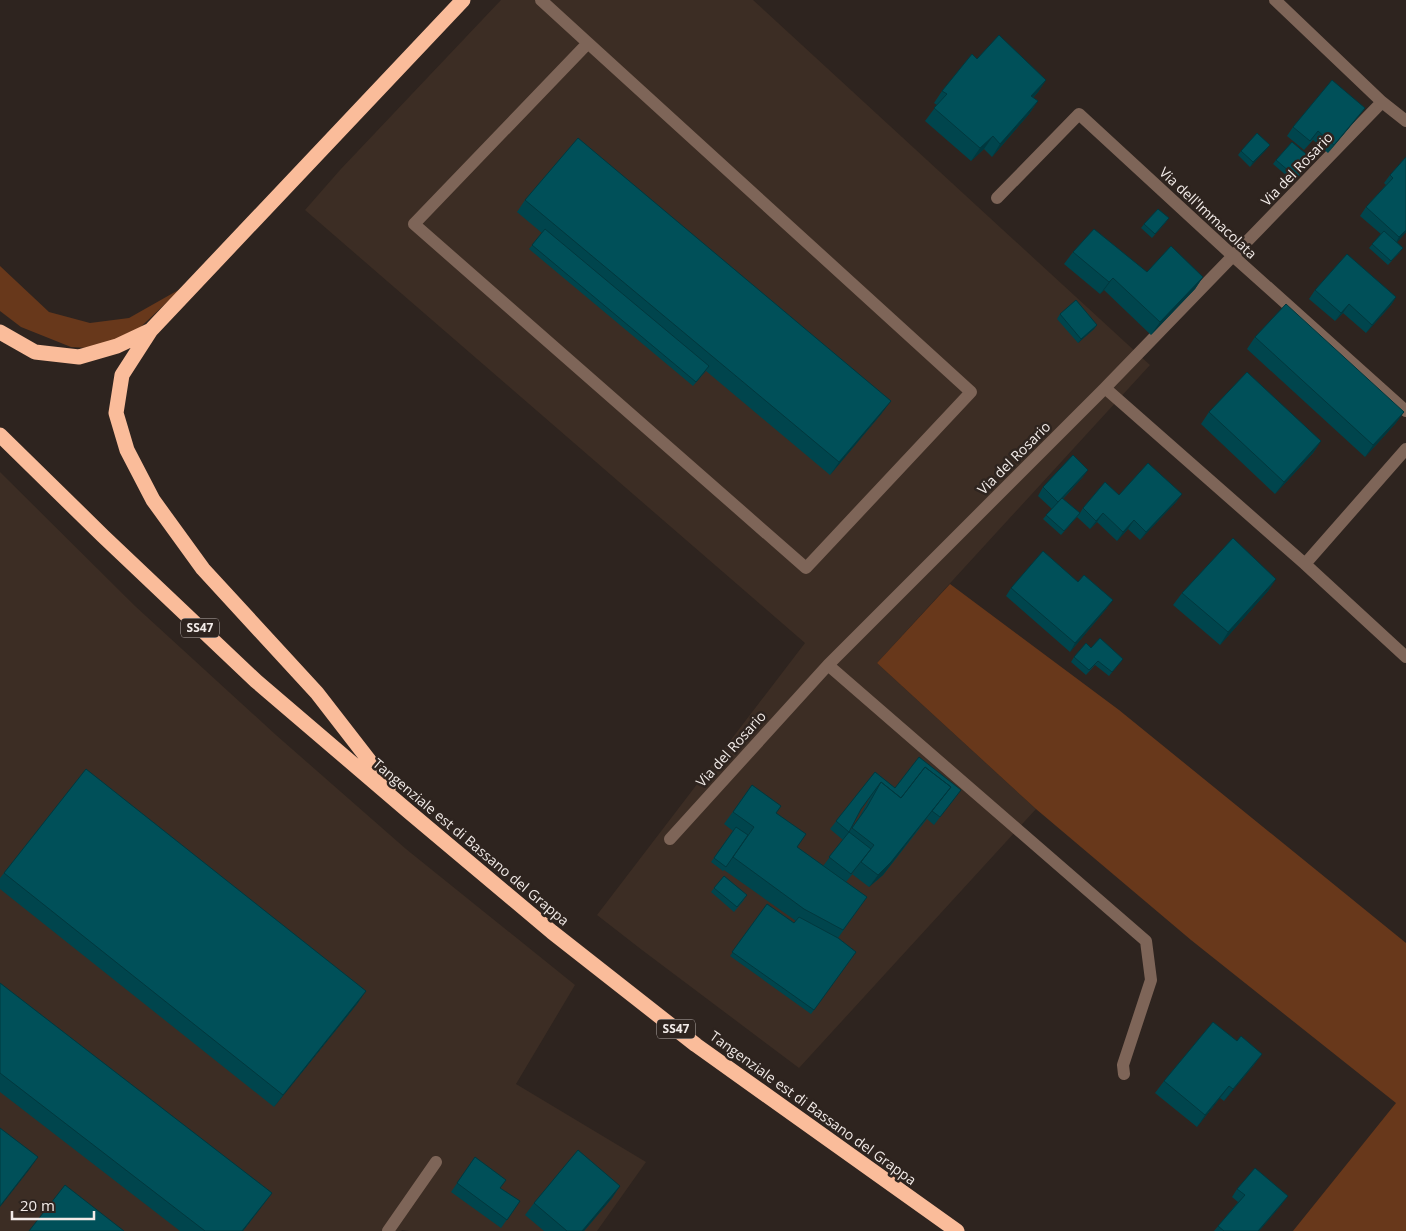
<svg xmlns="http://www.w3.org/2000/svg" width="1406" height="1231" viewBox="0 0 1406 1231" font-family="'Open Sans',sans-serif">
<style>
.built{fill:#3c2d24}
.green{fill:#68381b}
.lines{fill:none;stroke-linecap:round;stroke-linejoin:round}
.minor{stroke:#7e6558;stroke-width:12}
.highway{stroke:#fabc9a;stroke-width:15}
.wall{fill:#00454d;fill-rule:evenodd}
.shaded-wall{fill:#00383e}
.building{fill:#005059;stroke:#00383e}
.labels{text-anchor:middle;stroke-width:5;stroke-linejoin:round;paint-order:stroke}
.shield{fill:#2e241f;stroke:#b7afac;stroke-width:1}
.shield-label{font-size:12px;font-weight:bold;fill:#f2ebe8}
.street-label{font-size:14px;fill:#f2ebe8;stroke:#2e241f}
</style>
<rect width="100%" height="100%" fill="#2e241f"/>
<!-- built -->
<path class="built" d="M501,0H753L1150,365L877,663L1036,809L799,1068L642,950L597,915L805,643L305,210L340,170Z
M0,472L135,606L276,735L406,849L575,985L516,1084L646,1162L597,1231H409L402,1230L401,1231H0Z"/>
<!-- green -->
<path class="green" d="M0,266L49,312L90,323L129,318L182,288L129,338L88,348L71,347L21,327L0,311Z
M950,584L1119,710L1406,943V1231H1293L1396,1103L1191,940L1036,809L877,663Z"/>
<g class="lines">
<!-- minor -->
<path class="minor" d="M541,0L588,43L971,392L806,568L414,224L588,43
M1275,0L1382,102L1406,121
M997,198L1079,114L1233,256L1406,411
M1105,388L1305,564L1406,449
M1305,564L1406,657
M828,665L1146,941L1151,980L1123,1065L1124,1074
M670,839L828,665L1105,388L1382,102
M388,1231L436,1162"/>
<!-- highway -->
<path class="highway" d="M0,332L35,352L79,357L117,346L151,330
M0,435L103,536L256,681L408,811L552,932L696,1045L957,1231
M389,786L317,693L203,569L153,500L127,450L116,413L122,375L151,330L463,0"/>
</g>
<!-- wall -->
<path class="wall" d="M977,59L1046,80L1038,92L1033,98L1038,101L1029,114L992,157L984,149L971,161L925,121L937,105L934,103L942,91Z
M1365,108L1359,116L1328,153L1313,140L1304,150L1287,136L1293,127Z
M1270,145L1250,167L1238,155L1241,151Z
M1406,157V232L1397,242L1400,252L1388,265L1369,248L1381,234L1360,216L1366,207L1386,185L1384,183L1390,175Z
M1276,160L1309,164L1294,182L1273,164Z
M525,200L882,413L830,475L706,371L693,386L529,249L542,233L517,212Z
M1166,222L1152,238L1141,228L1144,224Z
M1073,252L1147,272L1203,277L1195,289L1151,335L1104,290L1100,294L1064,264Z
M1315,290L1396,297L1391,305L1366,333L1343,313L1335,321L1309,299Z
M1060,314L1097,325L1094,329L1078,343L1057,319Z
M1255,337L1404,412L1395,424L1365,457L1247,349Z
M1209,412L1321,441L1313,453L1275,494L1201,424Z
M1088,470L1082,478L1063,499L1080,513L1083,508L1119,495L1182,494L1176,502L1140,540L1128,529L1117,541L1097,522L1090,529L1077,517L1061,535L1043,519L1052,509L1038,496L1043,487Z
M1276,579L1268,591L1220,645L1173,605L1182,593Z
M1011,588L1107,608L1070,652L1006,596Z
M1091,648L1123,659L1109,676L1095,665L1086,675L1071,662L1074,657Z
M875,772L895,788L955,798L934,825L927,819L883,875L869,887L852,874L855,871L846,882L867,897L838,938L856,952L811,1014L730,956L767,904L794,923L796,921L724,870L723,871L711,862L733,831L724,824L752,785L776,813L797,847L831,872L823,866L843,840L830,829ZM872,794L859,818L849,832L860,810Z
M4,873L366,991L357,1004L274,1107L0,889V878Z
M714,888L744,900L734,912L711,892Z
M0,983L272,1193L243,1231H180L0,1092Z
M1237,1041L1262,1054L1253,1066L1224,1101L1220,1098L1197,1127L1155,1093L1164,1081Z
M475,1157L500,1188L520,1201L501,1228L451,1192Z
M620,1186L612,1198L584,1231H544L525,1215L534,1203Z
M1237,1189L1282,1204L1259,1231H1214L1238,1202L1232,1197Z"/>
<!-- shaded-wall -->
<path class="shaded-wall" d="M1046,80L1038,92L1022,109L1031,96Z
M1038,101L1029,114L992,157L1000,144Z
M1365,108L1359,116L1328,153L1334,145Z
M993,136L984,149L971,161L980,148Z
M1270,145L1267,149L1250,167L1253,162Z
M1406,230V232L1394,246L1399,237Z
M1203,277L1195,289L1151,335L1160,322Z
M1113,278L1104,290L1100,294L1109,282Z
M1396,297L1391,305L1366,333L1372,325Z
M1349,304L1343,313L1335,321L1341,313Z
M1097,325L1094,329L1078,343L1081,339Z
M891,401L882,413L830,475L839,462Z
M1404,412L1395,424L1365,457L1373,445Z
M1321,441L1313,453L1275,494L1284,482Z
M1088,470L1082,478L1052,510L1058,502Z
M1182,494L1176,502L1140,540L1146,532Z
M1103,513L1097,522L1090,529L1096,521Z
M1134,520L1128,529L1117,541L1123,532Z
M1276,579L1268,591L1220,645L1228,632Z
M1113,600L1107,608L1070,652L1075,643Z
M932,811L883,875L869,887L878,875Z
M366,991L357,1004L274,1107L283,1095Z
M1262,1054L1253,1066L1224,1101L1233,1089Z
M1229,1086L1220,1098L1197,1127L1205,1115Z
M38,1157L29,1170L0,1207V1206Z
M620,1186L612,1198L584,1231H582Z
M272,1193L263,1205L243,1231H242Z
M1288,1196L1282,1204L1259,1231H1258Z"/>
<!-- building -->
<path class="building" d="M999,35L1046,80L1031,96L1038,101L1000,144L993,136L980,148L934,108L947,94L942,91L972,54L977,59Z
M1332,80L1365,108L1334,145L1318,131L1310,141L1293,127Z
M1257,133L1270,145L1253,162L1241,151Z
M578,138L891,401L839,462L525,200Z
M1292,142L1312,159L1297,178L1276,160Z
M1406,157V230L1399,237L1366,207L1393,178L1390,175Z
M1158,209L1169,218L1155,234L1144,224Z
M545,229L709,366L696,382L532,245Z
M1094,229L1147,272L1171,246L1203,277L1160,322L1113,278L1109,282L1073,252Z
M1384,231L1403,248L1391,261L1372,244Z
M1347,254L1396,297L1372,325L1349,304L1341,313L1315,290Z
M1076,300L1097,325L1081,339L1060,314Z
M1286,304L1404,412L1373,445L1255,337Z
M1247,372L1321,441L1284,482L1209,412Z
M1073,455L1088,470L1058,502L1043,487Z
M1148,463L1182,494L1146,532L1134,520L1123,532L1103,513L1096,521L1083,508L1105,482L1119,495Z
M1062,498L1080,513L1064,531L1046,515Z
M1233,538L1276,579L1228,632L1182,593Z
M1043,551L1078,582L1084,575L1113,600L1075,643L1011,588Z
M1100,638L1123,659L1112,672L1098,661L1089,670L1074,657L1086,643L1091,648Z
M919,757L961,790L940,817L932,811L951,787L925,767L901,798L881,782L861,809L849,832L836,821L875,772L895,788Z
M925,767L951,787L891,862L878,875L861,862L874,845L852,828L867,807L881,782L901,798Z
M86,769L366,991L283,1095L4,873Z
M752,785L781,806L776,813L806,834L797,847L867,897L843,930L804,909L733,857L754,827L733,812Z
M736,827L748,835L726,867L714,858Z
M849,832L871,849L851,874L829,857Z
M724,876L747,895L737,907L714,888Z
M767,904L794,923L799,917L838,938L856,952L814,1010L732,952Z
M0,983L272,1193L242,1231H205L0,1073Z
M1213,1022L1237,1041L1241,1036L1262,1054L1233,1089L1229,1086L1205,1115L1164,1081Z
M0,1128L38,1157L0,1206Z
M578,1150L620,1186L582,1231H567L534,1203Z
M475,1157L506,1180L500,1188L520,1201L507,1220L457,1183Z
M1255,1168L1288,1196L1258,1231H1224L1218,1226L1245,1195L1237,1189Z
M65,1185L124,1231H29Z"/>
<g class="labels">
<!-- shield labels -->
<g class="shield">
<rect x="181" y="618.5" width="38" height="19" rx="4"/>
<rect x="657" y="1019.5" width="38" height="19" rx="4"/>
</g>
<g class="shield-label">
<text x="200" y="632">SS47</text>
<text x="676" y="1033">SS47</text>
</g>
<!-- street labels -->
<g class="street-label">
<text transform="translate(1297 169) rotate(-46)" y="5">Via del Rosario</text>
<text transform="translate(1208 213) rotate(43)" y="5">Via dell'Immacolata</text>
<text transform="translate(1014 458) rotate(-45)" y="5">Via del Rosario</text>
<text transform="translate(731 749) rotate(-48)" y="5">Via del Rosario</text>
<text transform="translate(471 842) rotate(40)" y="5">Tangenziale est di Bassano del Grappa</text>
<text transform="translate(813 1108) rotate(36)" y="5">Tangenziale est di Bassano del Grappa</text>
</g>
</g>
<!-- scale -->
<path d="M12 1211v8h82v-8" fill="none" stroke="#f2ebe8" stroke-width="2.5"/>
<text x="20" y="1211" font-size="15" fill="#f2ebe8" stroke="#2e241f" stroke-width="4" paint-order="stroke">20 m</text>
</svg>
